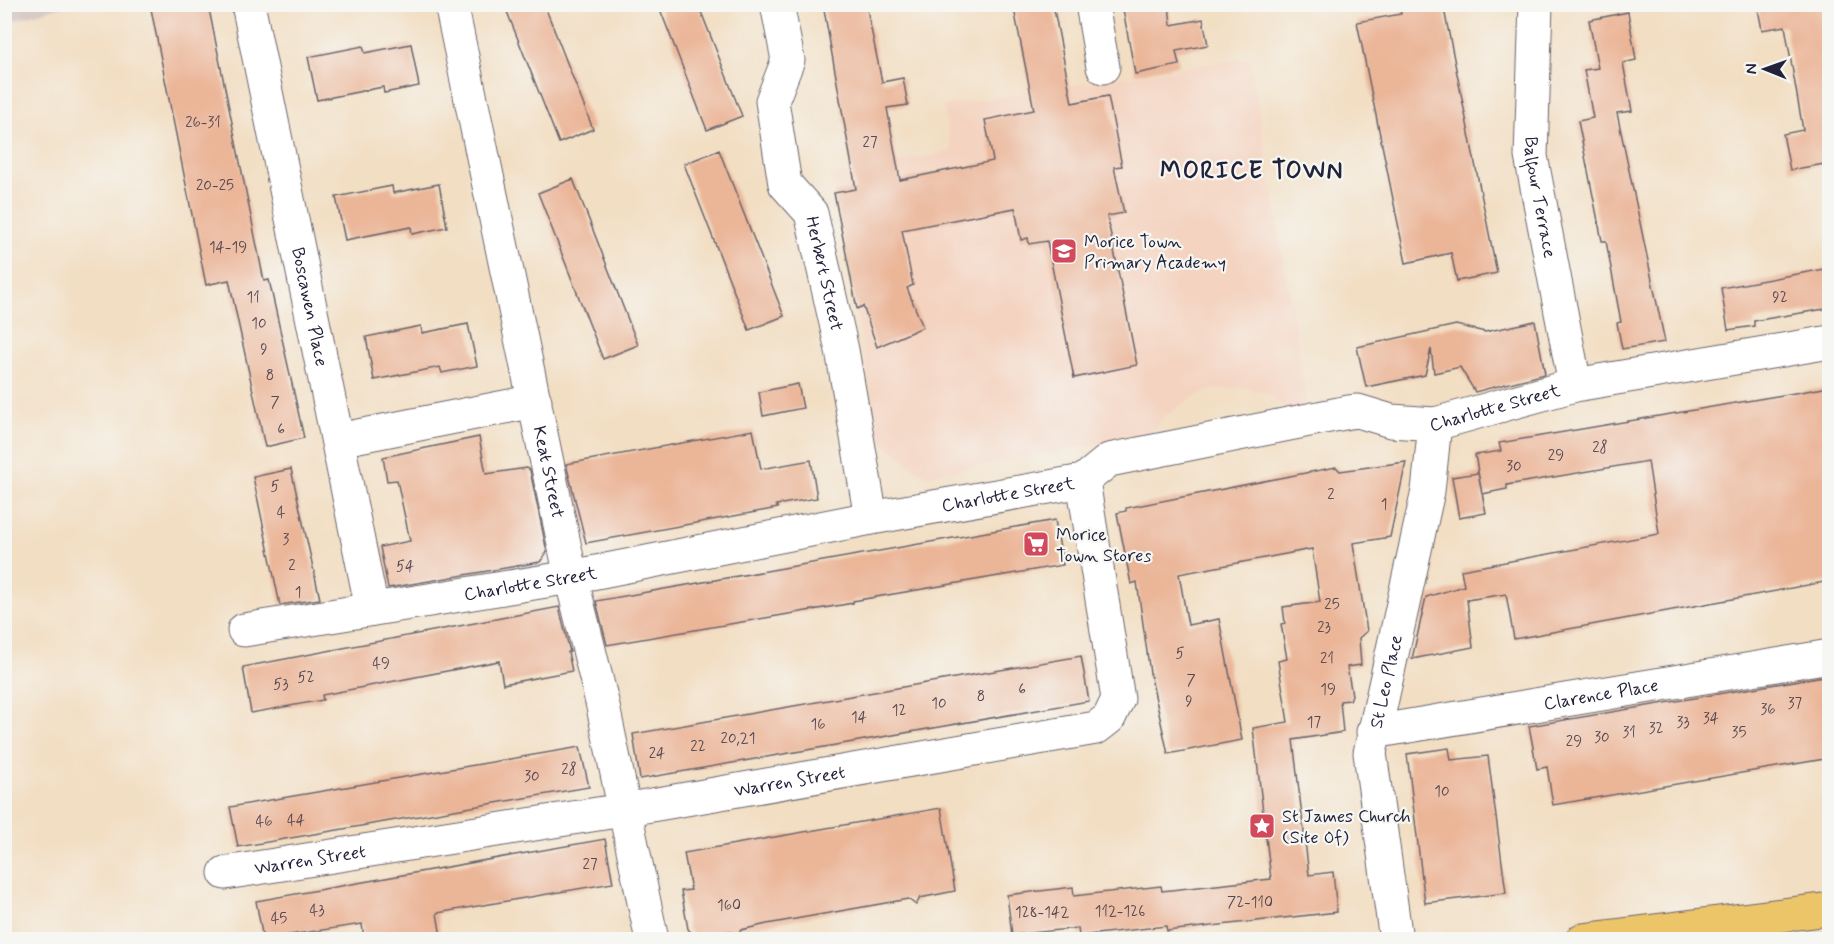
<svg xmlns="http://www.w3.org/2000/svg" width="1834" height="944" viewBox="0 0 1834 944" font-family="Mynerve,sans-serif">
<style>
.built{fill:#f4d3c0}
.industrial{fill:#d0c0bc}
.building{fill:#ebb598}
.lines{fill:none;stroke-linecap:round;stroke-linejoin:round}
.minor-casing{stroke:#6b646b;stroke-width:35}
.major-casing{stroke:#6b646b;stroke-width:35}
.minor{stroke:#fff;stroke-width:33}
.major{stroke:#edc569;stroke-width:33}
.labels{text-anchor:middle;stroke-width:4.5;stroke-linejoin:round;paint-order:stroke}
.number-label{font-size:15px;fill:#544752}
.street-label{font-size:18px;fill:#22223b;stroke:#f6f6f2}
.poi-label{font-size:18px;fill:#22223b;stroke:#f6f6f2;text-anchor:start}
.district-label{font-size:24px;font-weight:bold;letter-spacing:1.5px;fill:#22223b;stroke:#f6f6f2}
</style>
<rect width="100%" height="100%" fill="#f6f6f2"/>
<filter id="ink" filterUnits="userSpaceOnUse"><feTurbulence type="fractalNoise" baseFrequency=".0167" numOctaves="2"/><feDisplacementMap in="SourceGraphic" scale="12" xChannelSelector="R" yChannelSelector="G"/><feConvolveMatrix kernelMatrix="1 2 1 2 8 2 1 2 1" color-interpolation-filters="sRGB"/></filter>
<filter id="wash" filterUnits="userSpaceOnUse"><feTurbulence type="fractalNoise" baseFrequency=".008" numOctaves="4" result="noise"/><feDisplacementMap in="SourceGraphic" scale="24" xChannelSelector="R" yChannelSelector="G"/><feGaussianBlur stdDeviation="1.35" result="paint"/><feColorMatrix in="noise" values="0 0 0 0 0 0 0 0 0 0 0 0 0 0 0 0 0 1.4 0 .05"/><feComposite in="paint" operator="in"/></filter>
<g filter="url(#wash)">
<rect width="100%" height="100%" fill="#f2dec3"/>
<!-- built -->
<path class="built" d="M1250,57L1308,405L1287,410L1267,393L1246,388L1215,389L1192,397L1164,417L1149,435L925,476L880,440L832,176L952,151L943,106Z"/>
<!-- industrial -->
<path class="industrial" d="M5,4H66V5L5,23Z"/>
<g id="blocks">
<!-- building -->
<path class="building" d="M150,4H208L264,281L269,280L304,438L265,447L229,280L206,285Z
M504,4H544L593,129L559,143Z
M658,4H698L742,116L707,130Z
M823,4H866L882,82L903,78L908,105L887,108L900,180L993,161L985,120L1034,110L1013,4H1053L1072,103L1108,96L1122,166L1114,167L1124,213L1107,216L1137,365L1074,378L1047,241L1029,244L1028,238L1021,240L1015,208L902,230L913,285L907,288L923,327L877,347L863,306L857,309L834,193L856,189Z
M1122,4H1169L1171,25L1203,19L1208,45L1176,51L1179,65L1135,74Z
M1399,4H1443L1497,273L1457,281L1451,253L1406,263L1357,22L1401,14Z
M1757,4H1830V18L1824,19L1830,51V163L1790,170L1783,134L1803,130L1785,26L1762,30Z
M1628,12L1636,60L1623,63L1632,111L1617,113L1665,342L1622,349L1617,323L1621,322L1606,241H1602L1578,121L1593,118L1584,70L1598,68L1589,20Z
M411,44L419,86L384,93L383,87L317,100L308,57L363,46L365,53Z
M719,150L784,316L749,330L684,164Z
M573,179L638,345L603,359L538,193Z
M439,184L447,227L412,234L411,227L345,240L336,197L392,186L393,193Z
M1830,268V308L1754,321V326L1728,330L1721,288Z
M1535,321L1545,374L1475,392L1460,367L1434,373L1431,349L1425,375L1366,387L1357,347L1456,325L1485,332Z
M468,324L477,366L442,373L440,367L374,380L366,337L421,326L422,333Z
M798,384L803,408L763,416L759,392Z
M1830,387V581L1514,639L1506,594L1467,600L1473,647L1412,659L1426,597L1464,586L1461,570L1659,534L1648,461L1507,485V489L1482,494L1475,455L1501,451L1499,443Z
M753,430L761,469L811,460L817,498L776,505L778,508L586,543L566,464Z
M479,437L486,474L527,468L530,470L547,552L540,562L388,588L380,547L410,541L397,480L387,481L383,457Z
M1406,462L1390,537L1353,543L1367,631L1359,638L1361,665L1347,667L1352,695L1350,700L1340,701L1343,732L1293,740L1309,875L1333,872L1337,912L1167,931L1166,926L1079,936L1078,928L1012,935L1007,895L1073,887L1074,896L1161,886L1162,891L1271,879L1253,728L1288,722L1278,661L1287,659L1281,624L1285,623L1283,607L1320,602L1312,549L1179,574L1188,625L1219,619L1242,740L1168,754L1150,673L1137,582L1131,584L1117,513L1126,511V508L1336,467L1340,471Z
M291,469L320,599L280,605L253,477Z
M1478,473L1486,513L1459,518L1452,477Z
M1055,520L1063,565L853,601V603L607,645L596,601Z
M559,607L570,652H568L572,671L503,684L499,661L322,695L323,700L251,713L243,667Z
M1081,656L1089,701L640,779L633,734Z
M1830,675V758L1553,805L1547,767L1537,769L1529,726Z
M580,747L589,787L238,847L230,807Z
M1449,748L1451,760L1488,756L1506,893L1425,903L1407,754Z
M941,808L955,891L920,898L916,905L908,899L897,901L767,924L741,930L737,936L730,931L706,935L704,939H697L688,929L681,891L691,890L684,853Z
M605,839L613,883L437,913L441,937L428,939H364L362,924L263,939L256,901Z"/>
</g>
</g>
<g filter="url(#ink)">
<use href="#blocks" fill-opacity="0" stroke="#6b646b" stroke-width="1.5"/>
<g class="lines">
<defs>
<g id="minor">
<path id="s1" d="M248,4L372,609"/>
<path id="s2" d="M451,4L571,577L602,702L652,940"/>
<path id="s3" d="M777,4L788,60L772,101L785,184L811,213L842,350L871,518"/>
<path d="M1092,4L1103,67"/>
<path id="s4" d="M1536,4L1531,156L1575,385"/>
<path d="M338,440L535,401"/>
<path id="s5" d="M244,630L571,577L871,518L1083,481L1109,460L1349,412L1358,411L1391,421L1435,424L1575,385L1830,342"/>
<path id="s6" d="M1373,732L1830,656"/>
<path id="s7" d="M225,873L623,810L1096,728L1109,718L1118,699L1083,481"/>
<path id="s8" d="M1396,940L1370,753L1428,491L1435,424"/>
</g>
<path id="major" d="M1582,940L1830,909"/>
</defs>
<!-- minor casing -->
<use href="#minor" class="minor-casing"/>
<!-- major casing -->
<use href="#major" class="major-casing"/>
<!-- minor -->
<use href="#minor" class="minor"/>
<!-- major -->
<use href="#major" class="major"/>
</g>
</g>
<!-- icons -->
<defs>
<symbol id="school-square" viewBox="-11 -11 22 22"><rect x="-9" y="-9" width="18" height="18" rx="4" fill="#d1495b" stroke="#f6f6f2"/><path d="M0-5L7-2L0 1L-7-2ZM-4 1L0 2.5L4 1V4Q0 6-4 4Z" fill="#fff"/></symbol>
<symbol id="supermarket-square" viewBox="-11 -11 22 22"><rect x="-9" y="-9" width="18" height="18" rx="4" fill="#d1495b" stroke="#f6f6f2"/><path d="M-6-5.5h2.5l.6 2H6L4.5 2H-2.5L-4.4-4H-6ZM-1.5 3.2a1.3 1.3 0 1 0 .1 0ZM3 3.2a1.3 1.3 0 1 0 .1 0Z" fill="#fff"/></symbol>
<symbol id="sight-square" viewBox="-11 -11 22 22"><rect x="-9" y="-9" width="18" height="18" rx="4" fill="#d1495b" stroke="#f6f6f2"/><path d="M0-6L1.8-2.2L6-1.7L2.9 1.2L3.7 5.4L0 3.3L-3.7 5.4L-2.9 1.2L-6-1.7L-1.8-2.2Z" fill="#fff"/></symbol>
</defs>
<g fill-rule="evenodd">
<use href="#school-square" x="1049" y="236" width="30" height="30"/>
<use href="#supermarket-square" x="1021" y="529" width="30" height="30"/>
<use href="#sight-square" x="1247" y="811" width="30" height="30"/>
</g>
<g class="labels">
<!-- number labels -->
<g class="number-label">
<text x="203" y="127">26-31</text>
<text x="870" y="147">27</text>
<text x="215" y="190">20-25</text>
<text x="228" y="252">14-19</text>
<text x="253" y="302">11</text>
<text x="1780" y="302">92</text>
<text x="259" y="328">10</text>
<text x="264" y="354">9</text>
<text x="270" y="380">8</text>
<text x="275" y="407">7</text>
<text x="281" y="434">6</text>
<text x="1600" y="452">28</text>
<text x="1556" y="460">29</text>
<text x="1514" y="471">30</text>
<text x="275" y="491">5</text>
<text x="1331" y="499">2</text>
<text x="1384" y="509">1</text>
<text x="281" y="517">4</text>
<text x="286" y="544">3</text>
<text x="292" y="570">2</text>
<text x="405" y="571">54</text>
<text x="298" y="597">1</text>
<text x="1332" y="609">25</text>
<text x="1324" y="632">23</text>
<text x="1180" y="658">5</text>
<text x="1327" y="663">21</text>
<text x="381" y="668">49</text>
<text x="306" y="682">52</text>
<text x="1191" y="685">7</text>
<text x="281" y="689">53</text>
<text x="1022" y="694">6</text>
<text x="1328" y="694">19</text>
<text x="981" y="701">8</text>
<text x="1189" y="706">9</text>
<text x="939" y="708">10</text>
<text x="1795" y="708">37</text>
<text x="1768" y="714">36</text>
<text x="899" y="715">12</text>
<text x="859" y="722">14</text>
<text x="1711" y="723">34</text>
<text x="1314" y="727">17</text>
<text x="1683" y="727">33</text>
<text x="818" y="729">16</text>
<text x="1656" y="733">32</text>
<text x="1629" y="737">31</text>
<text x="1739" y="737">35</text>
<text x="1602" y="742">30</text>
<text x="738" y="743">20,21</text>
<text x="1574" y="746">29</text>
<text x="698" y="751">22</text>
<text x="657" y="758">24</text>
<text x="569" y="774">28</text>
<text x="532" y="781">30</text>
<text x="1442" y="796">10</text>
<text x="296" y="825">44</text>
<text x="264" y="826">46</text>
<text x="590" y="869">27</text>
<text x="1250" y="907">72-110</text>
<text x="729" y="910">160</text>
<text x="317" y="915">43</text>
<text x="1120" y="916">112-126</text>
<text x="1042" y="917">128-142</text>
<text x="279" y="923">45</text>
</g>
<!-- street labels -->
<g class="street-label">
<text dy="6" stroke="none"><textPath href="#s4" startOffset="194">Balfour Terrace</textPath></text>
<text dy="6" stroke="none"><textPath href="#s3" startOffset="286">Herbert Street</textPath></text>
<text dy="6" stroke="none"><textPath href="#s1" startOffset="309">Boscawen Place</textPath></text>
<text dy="6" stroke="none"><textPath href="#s5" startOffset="1280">Charlotte Street</textPath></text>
<text dy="6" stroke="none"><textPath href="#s2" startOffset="478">Keat Street</textPath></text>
<text dy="6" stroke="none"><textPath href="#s5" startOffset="776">Charlotte Street</textPath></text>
<text dy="6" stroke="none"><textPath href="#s5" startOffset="290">Charlotte Street</textPath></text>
<text dy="6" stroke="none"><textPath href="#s8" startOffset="262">St Leo Place</textPath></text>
<text dy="6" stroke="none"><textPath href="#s6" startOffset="231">Clarence Place</textPath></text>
<text dy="6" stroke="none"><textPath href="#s7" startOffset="572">Warren Street</textPath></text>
<text dy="6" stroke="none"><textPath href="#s7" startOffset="86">Warren Street</textPath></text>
</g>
<!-- poi labels -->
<g class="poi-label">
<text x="1084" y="247">Morice Town<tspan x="1084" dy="21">Primary Academy</tspan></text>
<text x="1056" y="540">Morice<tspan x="1056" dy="21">Town Stores</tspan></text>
<text x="1282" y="822">St James Church<tspan x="1282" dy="21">(Site Of)</tspan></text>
</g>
<!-- district labels -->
<g class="district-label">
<text x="1252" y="178">MORICE TOWN</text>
</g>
</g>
<!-- margin -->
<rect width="1834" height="944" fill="none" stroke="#f6f6f2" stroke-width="24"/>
<!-- north arrow -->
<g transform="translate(1765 69) rotate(271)" stroke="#f6f6f2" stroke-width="4.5" paint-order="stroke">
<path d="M0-4.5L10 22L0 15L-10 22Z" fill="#22223b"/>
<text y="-9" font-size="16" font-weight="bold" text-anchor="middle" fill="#22223b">N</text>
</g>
</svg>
